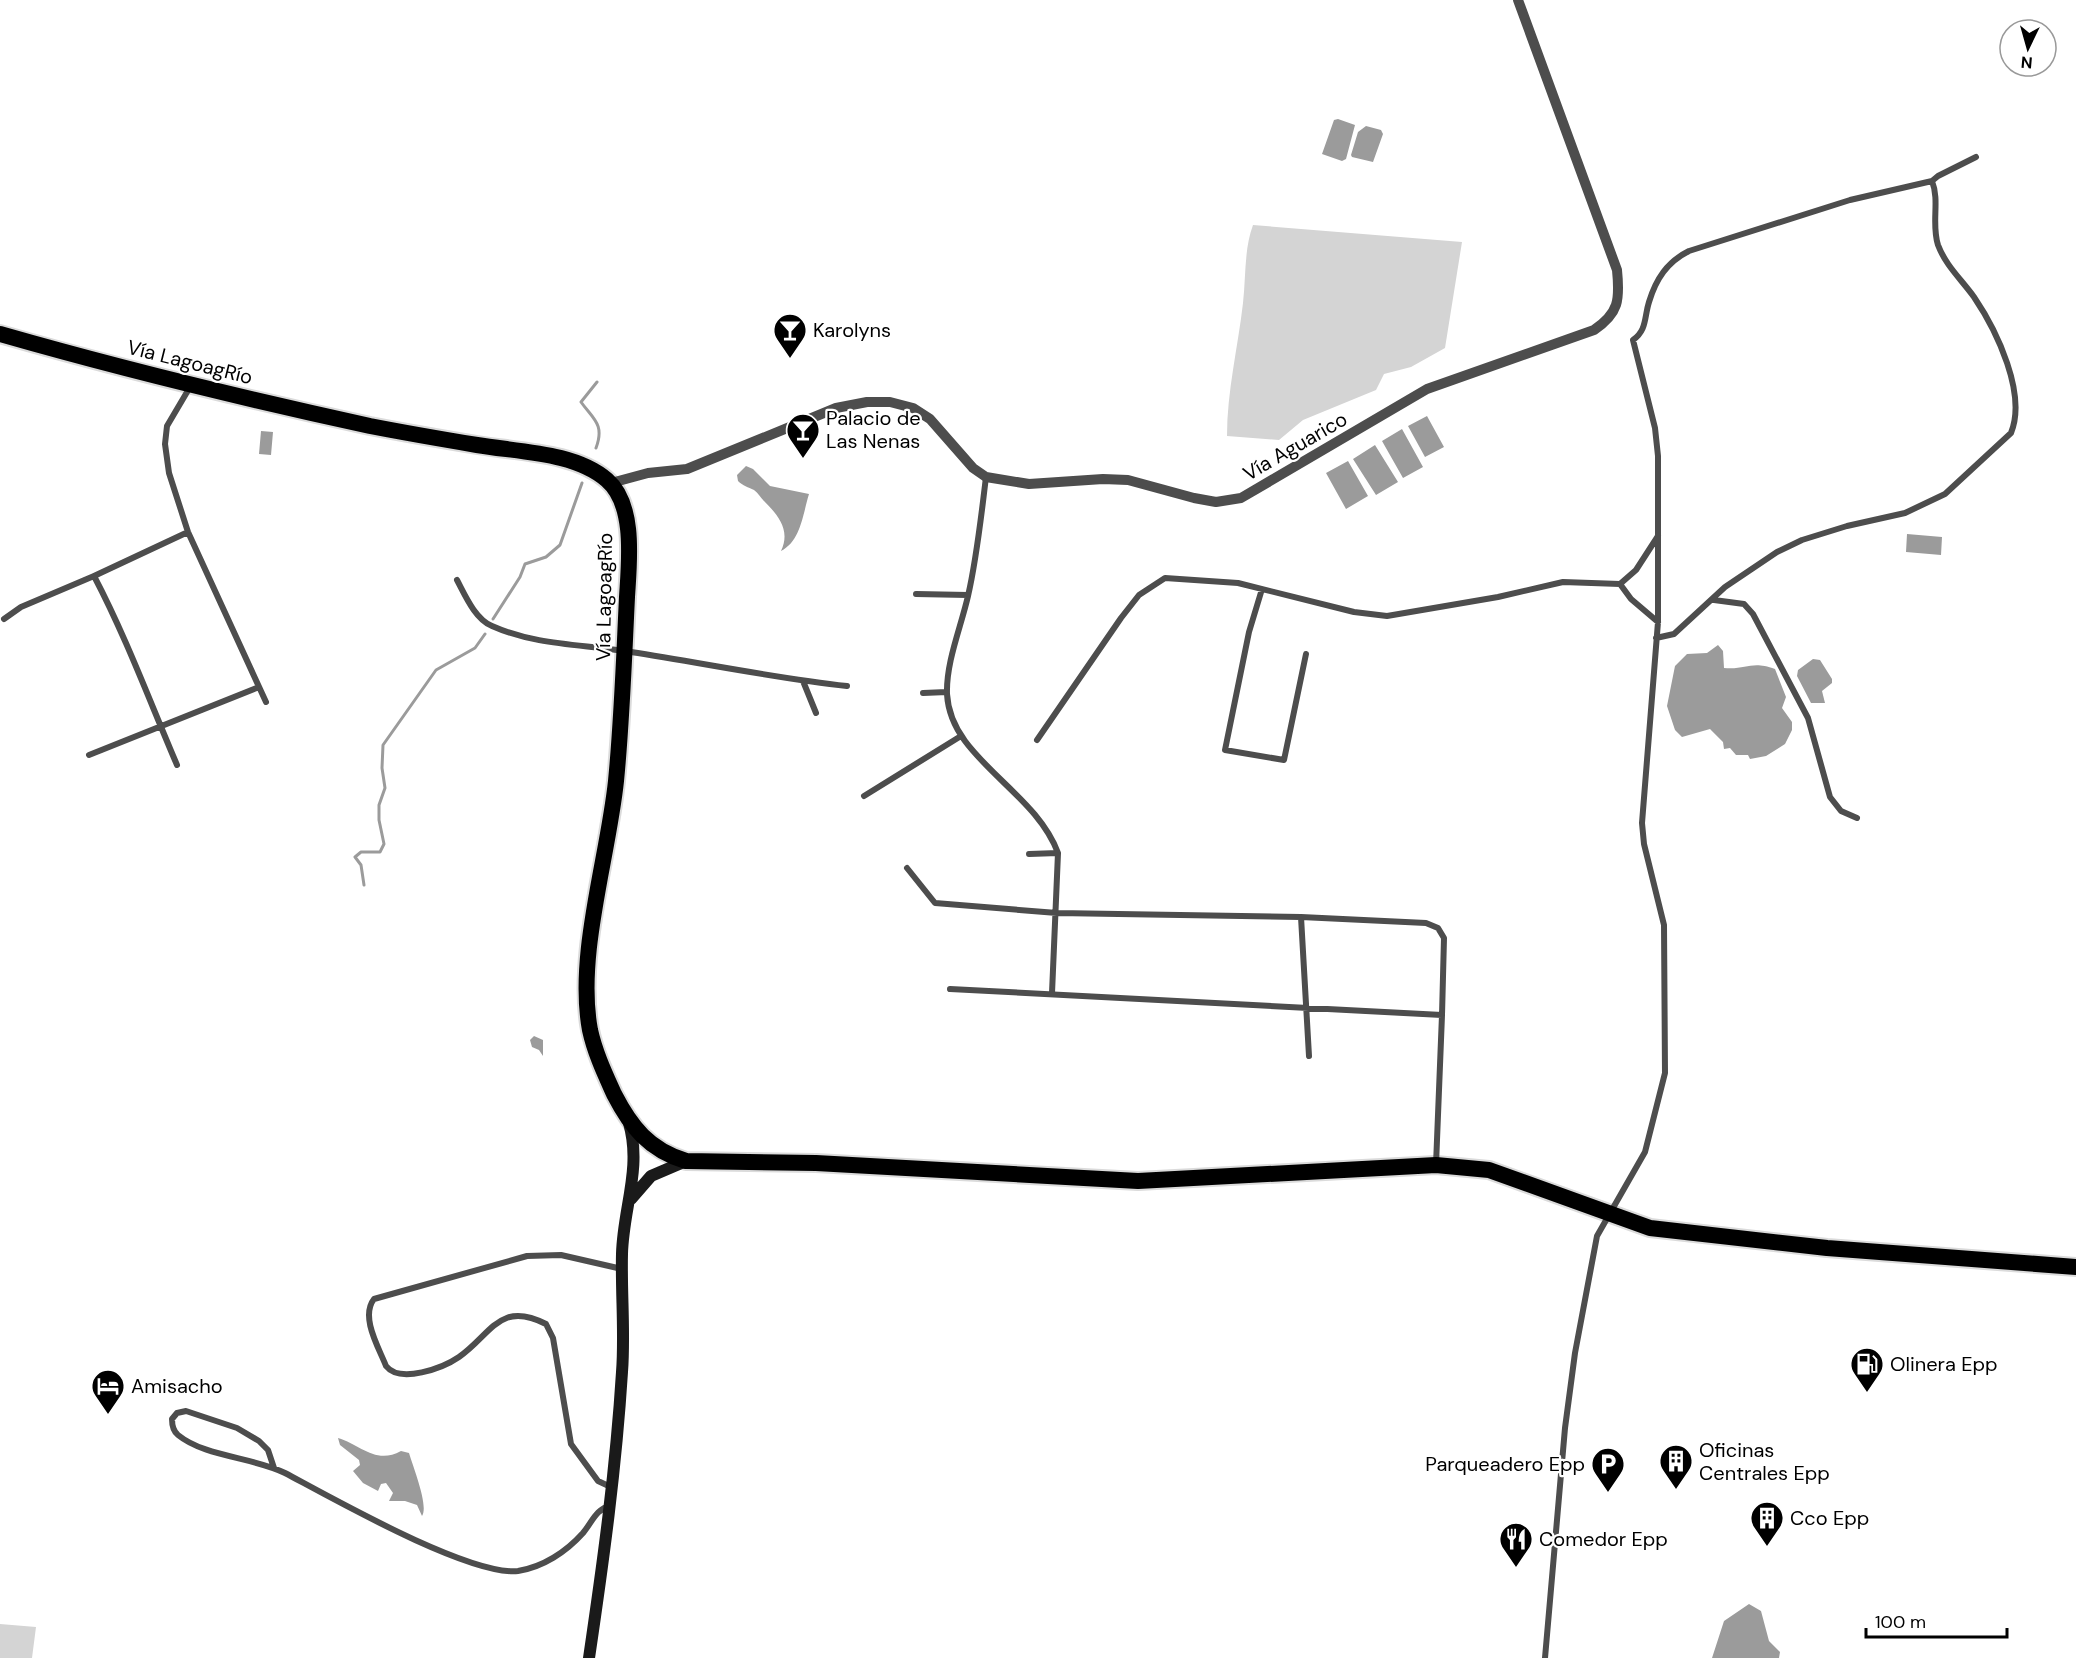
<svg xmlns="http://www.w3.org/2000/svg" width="2076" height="1658" viewBox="0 0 2076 1658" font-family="'DM Sans',sans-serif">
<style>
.green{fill:#d4d4d4}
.water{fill:#9b9b9b}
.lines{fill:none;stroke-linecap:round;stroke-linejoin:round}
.stream{stroke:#9b9b9b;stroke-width:3}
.trunk-casing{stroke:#dbdbdb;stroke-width:20}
.minor{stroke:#4d4d4d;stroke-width:6}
.tertiary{stroke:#4d4d4d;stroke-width:10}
.secondary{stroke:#1a1a1a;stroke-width:12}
.trunk{stroke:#000;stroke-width:16}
.labels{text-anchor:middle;stroke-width:4.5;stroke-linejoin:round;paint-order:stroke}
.poi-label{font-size:20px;fill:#000;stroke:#fff;text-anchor:start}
.street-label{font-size:20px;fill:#000;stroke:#fff}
</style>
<rect width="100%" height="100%" fill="#fff"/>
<!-- green -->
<path class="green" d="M1253,225L1462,242L1445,348L1411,367L1384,374L1376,390L1303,420L1279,440L1227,436C1227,391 1238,347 1243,303C1246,277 1244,249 1253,225Z
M0,1624L36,1627L32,1658H0Z"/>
<!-- water -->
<path class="water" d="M1338,119L1355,125L1346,159L1342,161L1322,154L1334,120Z
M1366,126L1381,130L1383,134L1373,162L1352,157L1351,155L1358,132Z
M1427,416L1444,447L1425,457L1408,426Z
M1402,429L1423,467L1403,478L1382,441Z
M261,431L273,432L271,455L259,454Z
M1375,445L1398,482L1376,495L1353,459Z
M1348,461L1368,496L1346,509L1326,473Z
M746,466L753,469L770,486L809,494C803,513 801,541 781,551C791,530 778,515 764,501C761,498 758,493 754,490C748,487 743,486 738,481L737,475Z
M1907,534L1942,537L1941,555L1906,552Z
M1718,645L1723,651L1724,668C1747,670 1751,660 1775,669L1786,697L1782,708L1792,722V730L1785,744L1766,756L1750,759L1748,755H1736L1730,748L1724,749L1723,742L1710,729L1682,737L1675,730L1667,706L1675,666L1687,654L1707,653Z
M1813,659L1820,660L1832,679V683L1822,691L1825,703H1811L1797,676L1798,670Z
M534,1036L543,1040V1056L539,1050L532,1047L530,1040Z
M338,1438C361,1445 376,1465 401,1451L409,1453C413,1467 429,1506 422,1516L417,1505L405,1501H389L393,1493L386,1483L381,1484L378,1491L363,1483L353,1471L360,1465L359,1460L340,1445Z
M1749,1604L1761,1611L1769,1641L1780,1652L1779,1658H1712L1724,1621Z"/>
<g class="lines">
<!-- stream -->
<path class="stream" d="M596,448C605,424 593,419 581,402L597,382
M493,619L520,577L525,564L546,557L560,545L582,483
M364,885L361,865L355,857L361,852H380L384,844L379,820V805L385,788L382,768L383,745L436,670L475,648L485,634"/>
<defs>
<path id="trunk" d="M0,334C122,369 246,399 370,426C406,433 441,439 477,445C518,452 575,452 607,480C636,505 629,563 627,597C624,658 622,720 616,781C608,858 576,955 590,1030C595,1053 605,1074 614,1094C631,1127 649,1150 686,1161L816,1163L1138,1181L1436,1165L1489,1170L1650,1228L1827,1248L2076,1267"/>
</defs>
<!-- trunk casing -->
<use href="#trunk" class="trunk-casing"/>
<!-- minor -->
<path class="minor" d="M1932,181L1938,176L1976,157
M190,387L167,426L165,444L169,473L188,532L266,702
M986,477C981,517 977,557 968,596C961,627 946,662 947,694C948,712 954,726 965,741C993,779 1041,807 1058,853L1052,993
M457,580C465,595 475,619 492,626C537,646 584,644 631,652C703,663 774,678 847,686
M1620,584L1636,570L1658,536
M1262,589L1249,632L1225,750L1284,760L1306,654
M916,594L968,595
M1714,600L1744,604L1753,614L1808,718L1830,797L1841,811L1857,818
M4,619L21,607L94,576
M803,681L816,713
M923,693L947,692
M1037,740L1121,618L1139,595L1165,578L1238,583L1354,612L1387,616L1498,597L1563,582L1620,584L1631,599L1658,622
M89,755L259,687
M177,765C150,702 126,637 94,576L188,532
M864,796L961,736
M1029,854L1058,853
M907,868L935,903L1057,913L1301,917L1309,1056
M1301,917L1426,923L1438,928L1444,938L1442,1015
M950,989L1442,1015L1436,1165
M274,1468L268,1450L259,1441L237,1428L186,1411L177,1413L172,1419C172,1425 173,1431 178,1435C205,1457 253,1457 285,1473C332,1498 469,1576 518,1571C543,1567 566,1552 583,1533C593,1521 595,1510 611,1505
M613,1488L598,1481L571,1444L553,1338L546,1324C499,1300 491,1335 459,1357C443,1368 400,1384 386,1366C379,1348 360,1317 374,1299L527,1256L561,1255L622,1269
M1545,1658L1565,1428L1575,1353L1597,1236L1645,1152L1665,1073L1664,925L1644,844L1642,823L1658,622V456L1655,428L1633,340C1647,330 1644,318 1649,302C1656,279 1667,262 1689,251L1850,200L1932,181C1940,201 1931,224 1938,245C1946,266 1961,279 1974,297C1997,331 2027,394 2011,433L1945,494L1905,513L1847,526L1802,540L1777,552L1725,587L1674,634L1656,638"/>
<!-- tertiary -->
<path class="tertiary" d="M611,483L648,473L687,469L836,408L867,402H890L913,408L930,419L973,468L986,477L1029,484L1103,479L1128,480L1194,498L1216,502L1241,498L1427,389L1594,330C1619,313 1620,300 1617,270L1518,0"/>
<!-- secondary -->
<path class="secondary" d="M631,1199L651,1176L686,1161
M589,1658C603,1563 616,1469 622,1372C625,1333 621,1293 622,1254C623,1209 642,1168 629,1123"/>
<!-- trunk -->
<use href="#trunk" class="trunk"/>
</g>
<!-- icons -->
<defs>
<symbol id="bar-pin" viewBox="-11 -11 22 30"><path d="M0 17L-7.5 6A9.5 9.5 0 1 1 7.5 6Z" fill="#000" stroke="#fff"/><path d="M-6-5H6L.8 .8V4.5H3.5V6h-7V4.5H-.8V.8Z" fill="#fff"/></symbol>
<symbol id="fuel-pin" viewBox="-11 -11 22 30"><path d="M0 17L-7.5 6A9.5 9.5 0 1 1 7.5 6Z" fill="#000" stroke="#fff"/><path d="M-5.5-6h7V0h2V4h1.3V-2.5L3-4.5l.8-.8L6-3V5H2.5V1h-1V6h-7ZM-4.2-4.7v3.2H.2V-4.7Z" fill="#fff"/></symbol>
<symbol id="hotel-pin" viewBox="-11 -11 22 30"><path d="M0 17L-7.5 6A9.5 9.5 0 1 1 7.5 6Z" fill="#000" stroke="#fff"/><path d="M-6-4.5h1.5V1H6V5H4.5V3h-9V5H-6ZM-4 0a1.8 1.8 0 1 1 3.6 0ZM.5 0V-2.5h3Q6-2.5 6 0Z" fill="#fff"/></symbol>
<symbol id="building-pin" viewBox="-11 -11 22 30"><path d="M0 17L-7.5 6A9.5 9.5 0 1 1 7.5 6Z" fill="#000" stroke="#fff"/><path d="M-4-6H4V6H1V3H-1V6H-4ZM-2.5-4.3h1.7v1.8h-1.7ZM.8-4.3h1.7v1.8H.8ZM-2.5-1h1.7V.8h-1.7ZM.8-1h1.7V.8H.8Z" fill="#fff"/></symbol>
<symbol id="parking-pin" viewBox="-11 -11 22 30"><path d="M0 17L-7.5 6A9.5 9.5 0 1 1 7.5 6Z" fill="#000" stroke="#fff"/><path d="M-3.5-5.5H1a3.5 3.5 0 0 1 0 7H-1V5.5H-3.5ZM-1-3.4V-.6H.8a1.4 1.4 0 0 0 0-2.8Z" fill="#fff"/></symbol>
<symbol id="restaurant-pin" viewBox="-11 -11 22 30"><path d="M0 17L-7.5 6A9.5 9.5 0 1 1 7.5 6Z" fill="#000" stroke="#fff"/><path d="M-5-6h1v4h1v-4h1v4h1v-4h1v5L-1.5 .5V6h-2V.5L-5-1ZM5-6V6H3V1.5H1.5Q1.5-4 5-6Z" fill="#fff"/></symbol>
</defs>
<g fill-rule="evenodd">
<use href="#bar-pin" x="771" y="311" width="38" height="52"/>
<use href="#bar-pin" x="784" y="411" width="38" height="52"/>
<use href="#fuel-pin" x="1848" y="1345" width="38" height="52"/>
<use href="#hotel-pin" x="89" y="1367" width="38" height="52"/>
<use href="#building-pin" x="1657" y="1442" width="38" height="52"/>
<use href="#parking-pin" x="1589" y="1445" width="38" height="52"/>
<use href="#building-pin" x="1748" y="1499" width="38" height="52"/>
<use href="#restaurant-pin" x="1497" y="1520" width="38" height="52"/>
</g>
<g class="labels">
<!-- poi labels -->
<g class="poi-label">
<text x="813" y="337">Karolyns</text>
<text x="826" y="425">Palacio de<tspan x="826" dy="23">Las Nenas</tspan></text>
<text x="1890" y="1371">Olinera Epp</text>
<text x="131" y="1393">Amisacho</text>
<text x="1699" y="1457">Oficinas<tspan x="1699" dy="23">Centrales Epp</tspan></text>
<text x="1585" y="1471" text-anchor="end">Parqueadero Epp</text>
<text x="1790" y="1525">Cco Epp</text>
<text x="1539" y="1546">Comedor Epp</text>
</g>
<!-- street labels -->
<g class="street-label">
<text transform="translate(190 362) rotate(14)" y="7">Vía LagoagRío</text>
<text transform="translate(1295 446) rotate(-30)" y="7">Vía Aguarico</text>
<text transform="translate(604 597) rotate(-89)" y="7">Vía LagoagRío</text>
</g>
</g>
<!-- north arrow -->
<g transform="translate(2028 48) rotate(185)"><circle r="28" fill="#ffffff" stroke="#999999" stroke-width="1.5"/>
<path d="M0-4.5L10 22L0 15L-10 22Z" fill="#000000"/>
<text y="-9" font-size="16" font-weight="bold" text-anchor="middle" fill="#000000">N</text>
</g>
<!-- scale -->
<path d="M1866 1628v9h141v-9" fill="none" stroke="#000000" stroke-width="3"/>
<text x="1875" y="1628" font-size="18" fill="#000000" stroke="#ffffff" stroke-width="4.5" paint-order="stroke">100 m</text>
</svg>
